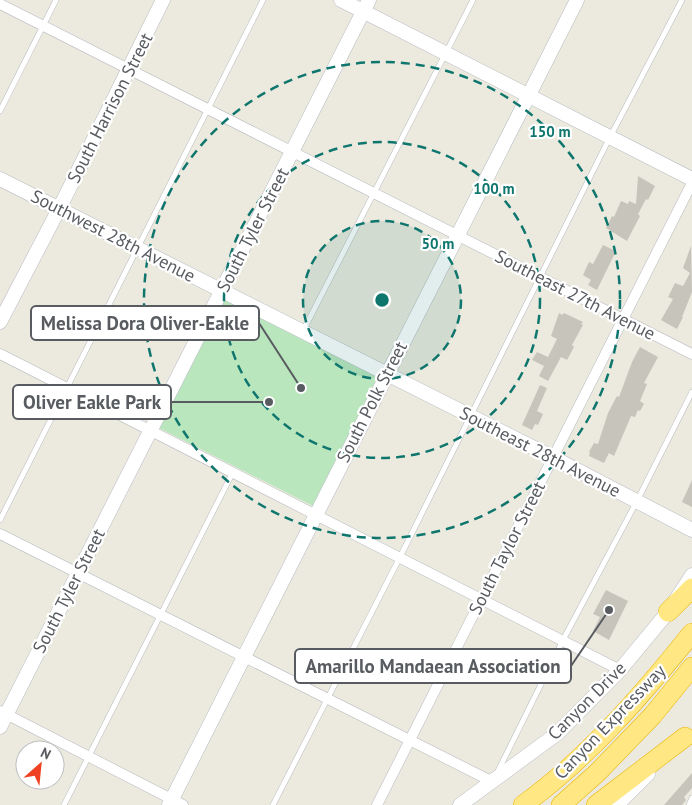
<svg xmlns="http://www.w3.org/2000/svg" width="692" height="805" viewBox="0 0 692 805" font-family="'PT Sans',sans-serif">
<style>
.green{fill:#bae6bd}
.building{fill:#c7c4bc}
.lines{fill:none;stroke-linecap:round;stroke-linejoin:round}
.lane-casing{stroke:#b7babf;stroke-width:6}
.street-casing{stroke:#b7babf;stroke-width:11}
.secondary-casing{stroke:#b8bbc2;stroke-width:15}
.highway-casing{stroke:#ebb200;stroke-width:20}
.lane{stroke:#fff;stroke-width:5}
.street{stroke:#fff;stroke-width:10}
.secondary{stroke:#fff;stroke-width:14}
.highway{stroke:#ffe883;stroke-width:19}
.ring{fill:none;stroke:#0f766e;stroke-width:2.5;stroke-dasharray:9 6}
.labels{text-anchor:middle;stroke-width:4.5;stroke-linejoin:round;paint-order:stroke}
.street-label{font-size:18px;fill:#585c61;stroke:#fff}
.centre{fill:#0f766e;stroke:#fff;stroke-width:2.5}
.ring-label{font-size:15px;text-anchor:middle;font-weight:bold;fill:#0f766e;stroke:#fff;stroke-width:4.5;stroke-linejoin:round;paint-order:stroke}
.leader{fill:none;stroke:#585c61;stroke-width:2}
.callout-dot{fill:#585c61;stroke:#fff;stroke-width:2}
.callout{fill:#fff;stroke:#585c61;stroke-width:2}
.callout-label{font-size:19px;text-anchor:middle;font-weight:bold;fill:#585c61}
</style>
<rect width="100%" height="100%" fill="#eceadf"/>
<!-- green -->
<path class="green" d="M225,298L378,376L313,506L159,428Z"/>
<!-- building -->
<path class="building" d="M638,176L655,186L648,200L646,199L638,214L640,216L627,241L606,228L612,216L614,217L621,201L628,204L629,201L636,204Z
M603,245L616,251L597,290L588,285L591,280L583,275L589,262L593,264Z
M691,246L692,292L682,317H683L677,329L661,320L673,299L668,297L675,283L683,286L690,273L683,268Z
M559,313L562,315L564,313L583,322L581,324L583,325L572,345L574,347L567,360L561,357L548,381L539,376L544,366L532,360L537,352L548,357L557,339L551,336Z
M640,347L658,357L644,383L647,384L640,401L644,404L640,411L638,410L635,417L631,416L614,456L609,453L604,463L589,456L590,453L589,452L594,443L598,444L608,413L617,396L619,397L632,362Z
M540,385L547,388L537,411L543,414L538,425L535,424L532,430L522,425Z
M692,480V507L682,502Z
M606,590L628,601L609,640L593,631L600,617L593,614Z
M692,773V788L684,797L686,800L682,805H664Z"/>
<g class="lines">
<defs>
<path id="lane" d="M0,111L56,0
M303,331L473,0
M0,520L263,0
M497,773L563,640L637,501L692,392
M64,805L233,472
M273,805L400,557L610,137L682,0
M689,805L692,798"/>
<path id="street" d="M0,4L692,354
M0,354L620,670
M0,534L493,782
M0,711L183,805
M377,805L692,183"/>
<path id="secondary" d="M341,0L692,179
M0,179L552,457L692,530
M0,322L59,209L163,0
M0,727L369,0
M169,805L577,0
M460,805L558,733L620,670L668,612L692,575
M617,805L648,774"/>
<path id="highway" d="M668,612L692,588
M523,805C588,758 642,695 692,633
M561,805L597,773L653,715L692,667
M596,805L685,737"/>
</defs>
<!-- lane casing -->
<use href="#lane" class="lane-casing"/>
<!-- street casing -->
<use href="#street" class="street-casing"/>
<!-- secondary casing -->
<use href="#secondary" class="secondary-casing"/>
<!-- highway casing -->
<use href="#highway" class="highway-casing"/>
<!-- lane -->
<use href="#lane" class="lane"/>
<!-- street -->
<use href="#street" class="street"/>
<!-- secondary -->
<use href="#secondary" class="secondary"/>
<!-- highway -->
<use href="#highway" class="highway"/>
</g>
<!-- distance rings -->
<circle cx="382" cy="300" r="79" fill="#0f766e" fill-opacity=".12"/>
<g class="ring">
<circle cx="382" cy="300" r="79"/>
<circle cx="382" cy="300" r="158"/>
<circle cx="382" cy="300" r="238"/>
</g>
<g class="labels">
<!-- street labels -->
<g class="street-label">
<text transform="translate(110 108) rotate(-63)" y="6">South Harrison Street</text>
<text transform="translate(253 230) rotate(-63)" y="6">South Tyler Street</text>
<text transform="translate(113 236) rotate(27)" y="6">Southwest 28th Avenue</text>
<text transform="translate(575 295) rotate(27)" y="6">Southeast 27th Avenue</text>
<text transform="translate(372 402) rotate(-63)" y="6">South Polk Street</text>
<text transform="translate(540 452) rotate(27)" y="6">Southeast 28th Avenue</text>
<text transform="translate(507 548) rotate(-63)" y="6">South Taylor Street</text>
<text transform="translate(69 591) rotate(-63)" y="6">South Tyler Street</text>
<text transform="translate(587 701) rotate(-45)" y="6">Canyon Drive</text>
<text transform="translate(610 722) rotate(-46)" y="6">Canyon Expressway</text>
</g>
</g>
<circle cx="382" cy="300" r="8" class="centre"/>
<g class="ring-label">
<text x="550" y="137">150 m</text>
<text x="494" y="194">100 m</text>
<text x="438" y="249">50 m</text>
</g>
<!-- callouts -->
<path class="leader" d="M301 388L259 323M269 402L171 402M609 610L571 666"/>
<g class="callout-dot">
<circle cx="301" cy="388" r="5"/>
<circle cx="269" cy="402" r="5"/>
<circle cx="609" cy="610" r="5"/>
</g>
<g class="callout">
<rect x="31" y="306" width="228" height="34" rx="5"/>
<rect x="13" y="385" width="158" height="34" rx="5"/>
<rect x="295" y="649" width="276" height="34" rx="5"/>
</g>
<g class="callout-label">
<text x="145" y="330">Melissa Dora Oliver-Eakle</text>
<text x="92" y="409">Oliver Eakle Park</text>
<text x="433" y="673">Amarillo Mandaean Association</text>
</g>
<!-- north arrow -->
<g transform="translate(40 765) rotate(27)"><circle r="24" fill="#ffffff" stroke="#bcbec0"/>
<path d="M0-4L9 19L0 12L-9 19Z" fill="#ef4122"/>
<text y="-8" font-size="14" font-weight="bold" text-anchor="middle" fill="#585c61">N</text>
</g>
</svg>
